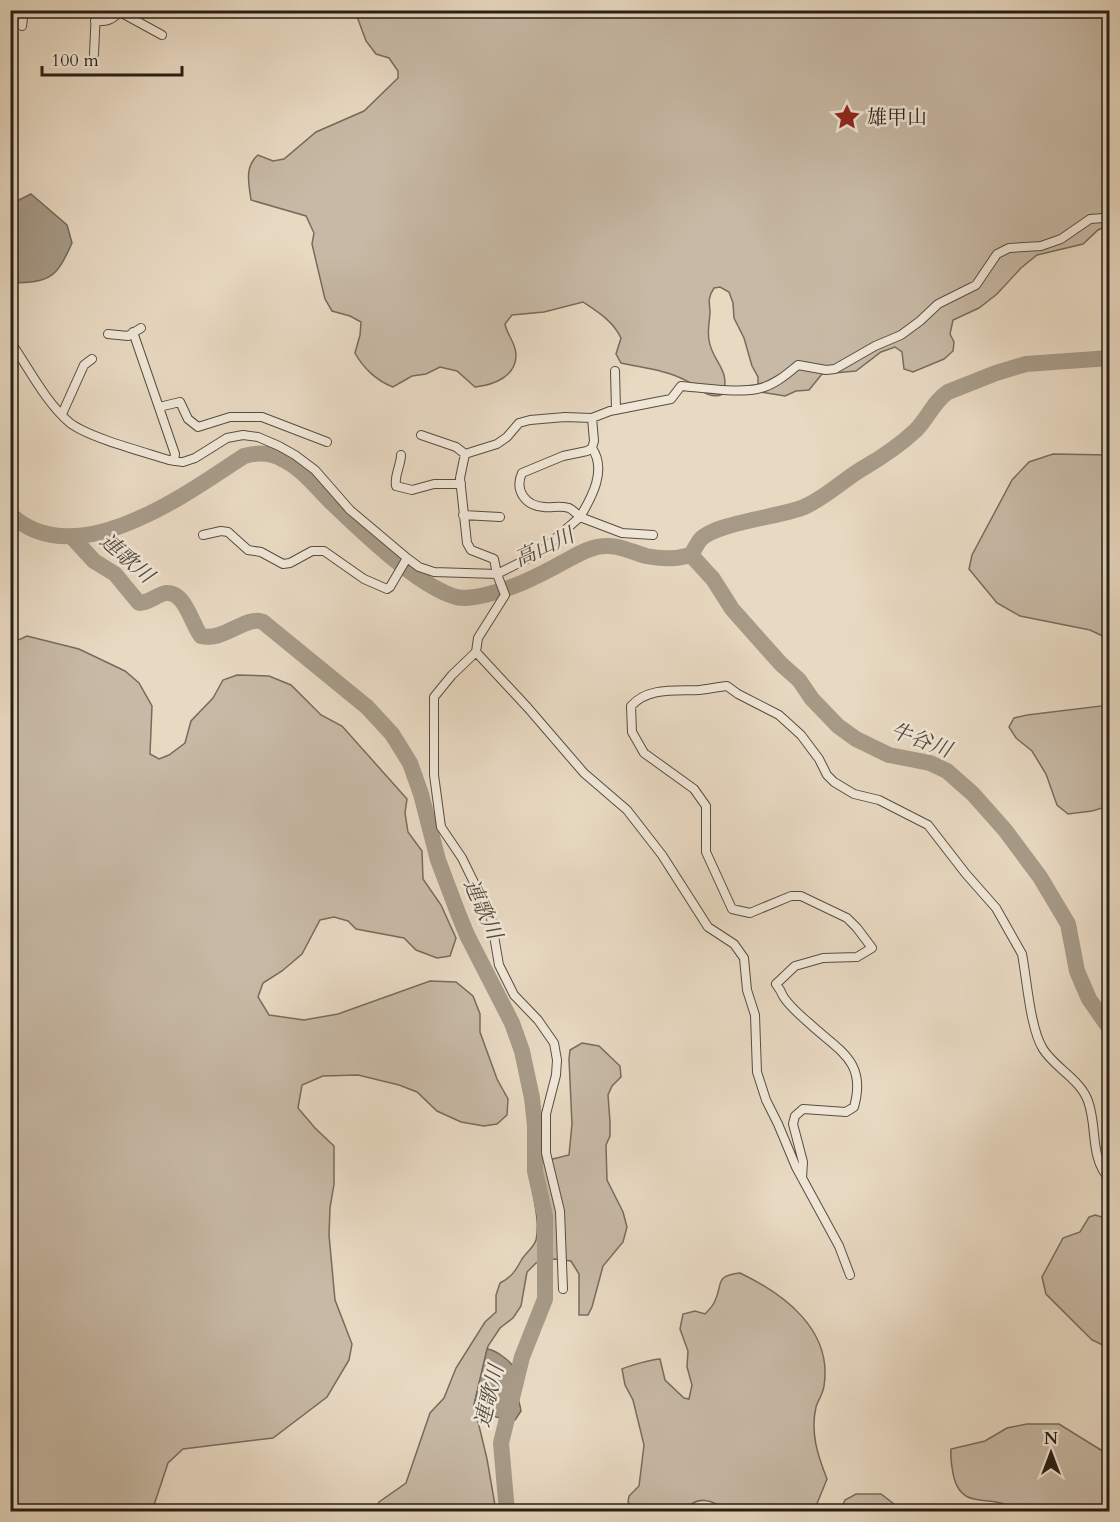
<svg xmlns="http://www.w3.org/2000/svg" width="1120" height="1522" viewBox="0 0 1120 1522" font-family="Cardo,'Noto Serif JP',serif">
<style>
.green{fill:#c7b9a5;stroke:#766c5d;stroke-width:1.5}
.water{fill:#a69a87;stroke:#736959;stroke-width:1.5}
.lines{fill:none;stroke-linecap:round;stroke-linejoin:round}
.river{stroke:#a69a87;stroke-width:16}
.minor-casing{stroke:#564e40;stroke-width:10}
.minor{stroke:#f0e6d7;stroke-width:8}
.labels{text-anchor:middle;stroke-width:5;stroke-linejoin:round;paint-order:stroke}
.poi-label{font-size:20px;fill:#261f15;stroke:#f0e6d7;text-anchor:start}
.water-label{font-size:21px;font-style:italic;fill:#534a3d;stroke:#f0e6d7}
</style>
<rect width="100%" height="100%" fill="#e8d9c2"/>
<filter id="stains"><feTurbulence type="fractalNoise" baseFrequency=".00333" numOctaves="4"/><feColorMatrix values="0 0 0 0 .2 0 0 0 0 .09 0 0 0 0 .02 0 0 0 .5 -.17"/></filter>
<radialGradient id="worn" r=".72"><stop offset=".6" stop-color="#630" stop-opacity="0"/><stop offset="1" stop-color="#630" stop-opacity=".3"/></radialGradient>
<!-- green -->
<path class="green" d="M355,11H1109V225L1098,230L1083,244L1037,255L1021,268L997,294L979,308L953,320L950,334L954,342L953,351L944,359L913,372L904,369L902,352L895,347L881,352L856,371L822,374L809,390L796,391L785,396L761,392L758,384V377L752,366L744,338L734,318L733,303L729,292L720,287L714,288C708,297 709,301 710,311C710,320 707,330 709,340C712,362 731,369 723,394C708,401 698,386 685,380C666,370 643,368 621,363L616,354L621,338C613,321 598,312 583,302L544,312L512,315L505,324C507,335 516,343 516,355C516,377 493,385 475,387L457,371L440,367L426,374L412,376L393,387C377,381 363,368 355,353L360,335L361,322L350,316L332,311L325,299L312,244L314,233L306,216L251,200C249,184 244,167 258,155L273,161L284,159L316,132L364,111L398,78V71L389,58L376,54L366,41Z
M1053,454L1109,455V639L1090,630L1020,616L997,603L969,569L972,555L1012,480L1029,462Z
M27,636L79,649L125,671L139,683L152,706L150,754L159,759L169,755L185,743L191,721L213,698L223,680L237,675L269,676L291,685L321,715L342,726L407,799L405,813L408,832L422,851L423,879L441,905L456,938L450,956L437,958L416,950L404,938L356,929L348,921L334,917L320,920L302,954L282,971L263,983L258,997L269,1015L304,1020L338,1014L430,981L456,982L473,996L480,1014V1032L497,1079L508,1099L507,1115L497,1124L484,1126L461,1122L437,1111L417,1092L399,1085L358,1075L323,1076L302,1085L298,1108L315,1128L334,1146V1184L330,1208L329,1235L335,1300L352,1344L349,1360L327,1397L273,1438L183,1449L168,1463L152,1511H11L10,649L18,640Z
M1109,705V806L1092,811L1068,814L1057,805L1046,774L1032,751L1016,738L1009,727L1014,718L1027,715Z
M582,1043L599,1046L620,1066L621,1077L612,1086L608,1095L610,1122V1136L606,1145L607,1180L623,1212L627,1227L623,1242L603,1266L592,1307L588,1315H579V1274L571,1261L554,1259L536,1263L527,1272L521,1306L513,1318L500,1328L488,1346L474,1405L487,1459L496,1511L374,1512L379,1502L406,1483L430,1413L444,1398L456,1368L485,1322L496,1312V1295L500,1283C512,1277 516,1270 522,1259C526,1253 534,1247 536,1240C541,1217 530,1193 531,1169L541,1162L569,1155L572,1124L569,1059L570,1050Z
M1095,1215L1109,1219V1348L1092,1340L1046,1294L1042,1277L1063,1238L1080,1232L1089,1217Z
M740,1273C784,1294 833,1330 824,1386C823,1394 818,1400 816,1407C810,1433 818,1456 827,1479L814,1511H726C714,1500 695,1494 686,1511H635L628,1502L629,1496L639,1486L644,1445L633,1400L625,1385L622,1369C628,1366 653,1359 660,1359L665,1380L684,1398L689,1399L692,1385L687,1367L688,1351L680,1329L683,1314L695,1311L705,1314C708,1311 712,1307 714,1303C724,1284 713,1276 740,1273Z
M1027,1424H1059L1109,1455V1511H1017C992,1491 964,1513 954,1478C952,1468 950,1460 951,1449L985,1441L1007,1428Z
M856,1494H881L903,1511H840L845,1500Z"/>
<!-- water -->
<path class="water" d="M31,194L67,225L72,243C56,279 50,282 11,283V204Z
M487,1349C497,1350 513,1363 517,1372C519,1378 516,1381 516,1387C516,1394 520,1403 521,1411L515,1420C511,1421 486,1415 481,1412C479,1411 476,1408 474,1405Z"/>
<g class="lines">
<!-- river -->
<path class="river" d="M10,514C75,576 188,493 244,456C258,452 272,453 284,460C303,470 316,487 331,502C360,530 416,584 453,596C463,600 475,597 485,595C512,589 536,577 560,564C572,558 585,549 597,547C616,543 629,551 646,556C660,559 677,559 691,555C694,550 697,544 700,540C714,523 780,517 804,507C827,497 844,479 865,467C884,456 900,445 916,430C928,418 934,401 948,392L996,373L1026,364L1110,358
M72,537L94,561L115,574L139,603C149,603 156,595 166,593C185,591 192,625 201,636C223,642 246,615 263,622L367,707L392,734L410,763L421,794L438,860L458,913L467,935L512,1023L522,1051L532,1098L535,1126V1171L545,1216V1299L522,1357L501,1443L507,1512
M691,555L713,579L732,609L781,664L799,680L812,699L838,726L856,739L889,755L930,763L947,771L973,794L1005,830L1040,877L1068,924L1077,971L1089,999L1110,1029"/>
<defs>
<path id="minor" d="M120,12L162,35
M95,21C107,22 113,20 121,10
M22,26L24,10
M94,54L96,10
M133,332L175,454L174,461
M108,334L128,336L141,328
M10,341C28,367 46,403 70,423C90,438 144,452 169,460L183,462L195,458L227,438L243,435L258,437L279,446L295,455L315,470L350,510L407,558L419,567L434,572L497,574L539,553L580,517L622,533L653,535
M615,371L616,410
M159,407L180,402L188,419L198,427L230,417H262L327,442
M62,414L84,365L92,359
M421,435L456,447L465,454
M592,448C607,470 592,497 580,517C577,514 573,510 569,508C561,505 552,508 544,507C526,506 514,491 522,473L563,456L587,451L592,448L594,441L592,418
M401,455C401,465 394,476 396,486L412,490L434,484H461
M463,515L500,517
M203,535L221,531L228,532L248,550L261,552L283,564L290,563L312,551H324L364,579L387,589L390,587L407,558
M476,652L528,708L584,773L627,810L662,855L708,927L734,944L744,958L747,990L755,1015L757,1072L766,1100L778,1124L796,1167L839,1246L850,1275
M802,1178L803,1162L793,1124L795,1116L803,1109L846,1112L854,1107C867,1061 839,1051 809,1023C801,1016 789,1006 783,996C781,991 779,988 776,984L795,966L823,958L857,957L872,948L857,928L847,918L801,896H791L750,913L732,909L706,852V806L694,789L644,753L632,732L631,706C648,687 675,691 699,690C708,689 718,687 727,686L738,694L779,715L801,735L819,759L827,775L834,782L854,794L879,800L928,825L966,874L996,908L1022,954C1027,980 1030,1028 1043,1049C1056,1069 1080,1079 1088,1101C1098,1129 1089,1157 1110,1180
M563,1289L560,1211L546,1153V1114L556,1075L557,1060L554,1043L538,1020L514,995L499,965L491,918L484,903L462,858L441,827L434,775V697L452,675L476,652L478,638L505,595L497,574L494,559L471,550L467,543L460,478L465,454L497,444L507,437L519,423L530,420L565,417L592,418L610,411L671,399L681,386C703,388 736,393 757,389C773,386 786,375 798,365L826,370L835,369L875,346L901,335L920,321L938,304L976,285L997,254L1009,248L1041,246L1061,239L1090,219L1103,218L1110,221"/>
</defs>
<!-- minor casing -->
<use href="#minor" class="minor-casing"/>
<!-- minor -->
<use href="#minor" class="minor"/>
</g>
<!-- icons -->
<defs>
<symbol id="sight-bare" viewBox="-9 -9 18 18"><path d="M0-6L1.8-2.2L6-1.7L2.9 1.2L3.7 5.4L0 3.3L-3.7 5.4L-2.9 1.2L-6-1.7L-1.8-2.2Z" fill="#8f2418" stroke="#f0e6d7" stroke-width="2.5" paint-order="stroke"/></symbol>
</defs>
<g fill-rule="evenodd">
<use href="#sight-bare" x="828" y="98" width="38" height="38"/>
</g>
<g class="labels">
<!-- poi labels -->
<g class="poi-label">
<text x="867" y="124">雄甲山</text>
</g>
<!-- water labels -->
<g class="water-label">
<text transform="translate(544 547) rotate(-25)" y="7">高山川</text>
<text transform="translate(127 558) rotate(41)" y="7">連歌川</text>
<text transform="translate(921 740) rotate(20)" y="7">牛谷川</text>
<text transform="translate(483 909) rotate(66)" y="7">連歌川</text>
<text transform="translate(489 1396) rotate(-76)" y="7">連歌川</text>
</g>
</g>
<!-- margin -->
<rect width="1120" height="1522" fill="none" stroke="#e8d9c2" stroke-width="36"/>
<rect x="12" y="12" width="1096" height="1498" fill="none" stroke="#261f15" stroke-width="3"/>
<rect x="18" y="18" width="1084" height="1486" fill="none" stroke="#261f15" stroke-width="1.5"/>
<!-- north arrow -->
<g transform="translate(1051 1453)" stroke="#f0e6d7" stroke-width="4.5" paint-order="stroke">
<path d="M0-4.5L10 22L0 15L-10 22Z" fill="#261f15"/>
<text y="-9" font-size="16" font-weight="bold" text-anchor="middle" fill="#261f15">N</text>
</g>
<!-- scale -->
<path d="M42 66v9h140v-9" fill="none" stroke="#261f15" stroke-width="3"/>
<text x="51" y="66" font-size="18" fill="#261f15" stroke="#f0e6d7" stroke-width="4.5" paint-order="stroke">100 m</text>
<rect width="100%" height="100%" filter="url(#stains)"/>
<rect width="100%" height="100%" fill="url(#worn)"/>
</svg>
